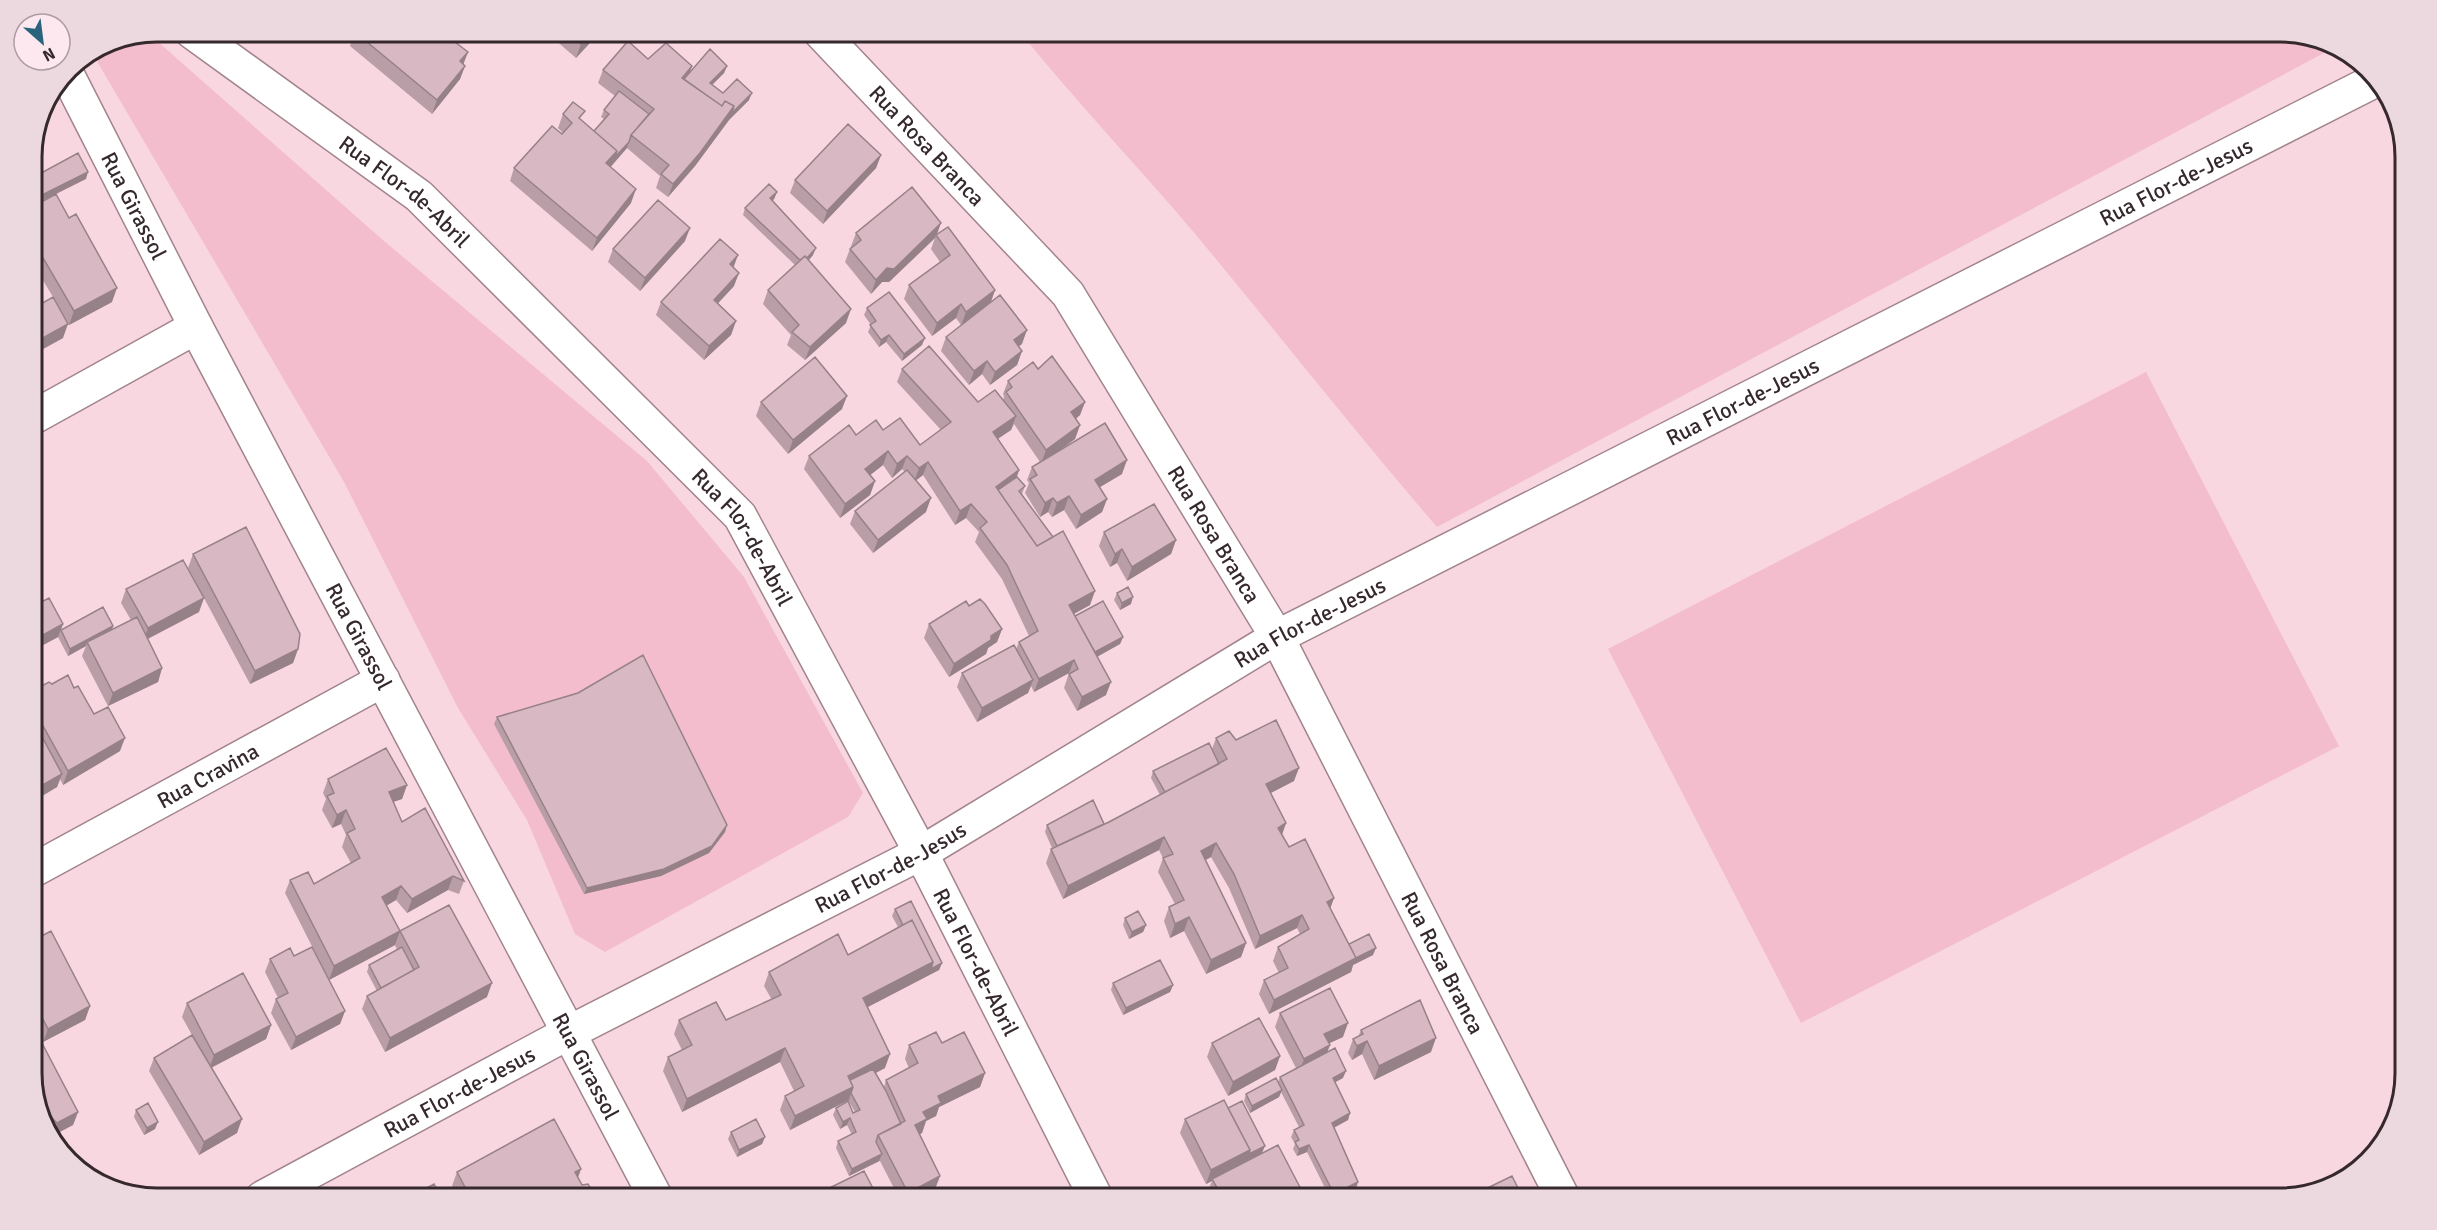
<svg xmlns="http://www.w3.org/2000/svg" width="2437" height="1230" viewBox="0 0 2437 1230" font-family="Signika,sans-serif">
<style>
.green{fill:#f3bdcd}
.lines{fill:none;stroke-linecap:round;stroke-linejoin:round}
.minor-casing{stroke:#a2848d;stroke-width:36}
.minor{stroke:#fff;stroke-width:33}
.wall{fill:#ba9ea7;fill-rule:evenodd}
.shaded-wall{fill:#978188}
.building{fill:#d8b8c2;stroke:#978188;stroke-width:1.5}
.labels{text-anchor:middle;stroke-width:5;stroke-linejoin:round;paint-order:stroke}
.street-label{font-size:22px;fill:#36292d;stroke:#fce8ee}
.rim{fill:none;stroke:#36292d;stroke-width:3}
</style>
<rect width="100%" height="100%" fill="#f8d7e1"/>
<!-- green -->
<path class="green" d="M1020,32H2280L2337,46L1437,527C1354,431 1277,332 1196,235C1138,166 1076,102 1020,32Z
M148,33L384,241L647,461L744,577L863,793L848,817L605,952L575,934L527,820L458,708L344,482L98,63L99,47L109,41Z
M2146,372L2339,746L1801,1023L1608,649Z"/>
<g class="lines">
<defs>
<g id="minor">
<path id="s1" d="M192,32L419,196L740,516L921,853L1096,1198"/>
<path id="s2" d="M820,32L1068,294L1277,637L1563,1198"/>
<path id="s3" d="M66,72L196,327L656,1198"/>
<path d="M32,418L196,327"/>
<path id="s4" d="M32,871L383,680"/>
<path id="s5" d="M262,1198L568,1033L921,853L1277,637L2376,80"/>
</g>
</defs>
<!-- minor casing -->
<use href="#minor" class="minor-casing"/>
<!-- minor -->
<use href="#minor" class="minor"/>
</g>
<!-- wall -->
<path class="wall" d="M335,32H343L340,36Z
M355,32L424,33L425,32H461L454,41L468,52L463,64L465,66L460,79L432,114L350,46Z
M496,32H518L509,42Z
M546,32H600L576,58Z
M648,59L692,66L690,72L727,66L724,73L712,85L723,93L749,100L729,120L695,166L668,197L656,188L660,176L627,148L610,167L631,203L592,251L510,181L514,168L563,133L558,128L563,114L581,120L594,131L604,119L601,117L604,110L615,96L598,83L603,70Z
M881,155L876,168L823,224L790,193L795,180Z
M777,192L774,199L773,201L813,255L809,260L846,323L805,360L787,345L791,335L763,304L768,290L795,265L743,215L745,208Z
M32,207L112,302L69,325L53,297L63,338L32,355ZM41,277L53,297L41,304L34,290L36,289Z
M856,233L937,234L995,290L991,302L1022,344L1018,346L1022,351L1017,365L990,385L982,374L969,385L941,351L946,337L961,325L956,318L932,336L904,299L909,285L940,262L931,249L935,238L889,282H882L871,294L845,262Z
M685,241L640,291L608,262L613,249Z
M733,268L734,286L718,303L736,321L731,335L704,360L656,315L661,302Z
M867,308L922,345L902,361L886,342L879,347L868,332L871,325L864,315Z
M902,369L978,402L1003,400L1004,397L1003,394L1008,381L1038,369L1085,402L1080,415L1076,419L1080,425L1075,439L1061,449L1122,474L1100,487L1107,499L1102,512L1076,529L1064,510L1052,517L1048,512L1040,517L1025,493L1029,483L1027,480L1032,467L1040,462L1014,424L1011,430L998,439L1019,470L1017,477L1025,486L1022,494L1090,605L1074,614L1075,616L1123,637L1120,644L1097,656L1106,695L1077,711L1064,688L1069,673L1034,692L1031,686L1028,693L977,722L957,687L962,673L1016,649L1019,642L1029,636L1002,579L975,542L979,532L966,518L955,525L923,475L916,480L926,512L873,553L850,524L855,511L905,472L902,469L892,478L883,465L870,475L875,481L870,495L840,518L804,469L809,456L856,435L883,430L920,445L941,430L897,382Z
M761,402L842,409L788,454L756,416Z
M1104,532L1176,540L1171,554L1127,581L1117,563L1110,567L1099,546Z
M193,554L298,649L293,663L250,684L188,568Z
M126,589L199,612L148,639L162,668L158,682L108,706L82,656L86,646L68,656L58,637L32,651L63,624L61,630L113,626L112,630L131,620L121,603Z
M1117,593L1131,604L1120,610L1114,600Z
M969,606L1002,629L997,642L988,648L986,654L949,677L924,638L929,624Z
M52,684L74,688L120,751L63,785L60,779L57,787L32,802V691Z
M497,717L727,825L725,832L709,853L661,876L584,894L494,724Z
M1216,738L1236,740L1294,781L1271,793L1286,823L1282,835L1289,847L1334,898L1330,908L1349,944L1373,955L1353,965L1351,972L1269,1014L1259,994L1264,980L1279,973L1273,961L1278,947L1300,934L1297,928L1255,949L1229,888L1211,857L1206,860L1246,943L1241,957L1206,974L1184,931L1170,938L1164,921L1169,907L1175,904L1158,872L1163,858L1159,850L1063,899L1046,863L1051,849L1052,848L1045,832L1047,825L1104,824L1160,795L1151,778L1153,771L1212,749Z
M328,779L407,785L402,799L393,802L402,822L464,881L459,894L448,890L407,913L396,900L386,906L400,931L487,997L385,1052L362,1009L367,996L377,991L367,972L369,965L397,950L395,945L329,980L285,893L290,880L314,884L351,863L342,847L346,835L341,824L332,828L322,810L326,799L323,793Z
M895,909L942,963L939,970L868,1007L885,1068L876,1073L884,1087L886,1080L909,1068L905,1059L909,1045L942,1043L985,1073L980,1087L939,1107L936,1116L926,1121L922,1133L920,1134L940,1176L935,1189L918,1198H899L880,1161L849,1176L836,1148L838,1141L852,1135L847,1125L840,1129L833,1115L836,1108L853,1113L855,1112L848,1100L790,1130L780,1110L785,1096L794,1091L780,1062L682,1112L663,1071L668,1057L682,1050L674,1034L679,1020H726L772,1000L764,986L769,972L848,955L898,927L892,916Z
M1125,918L1146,925L1143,932L1129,939L1123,925Z
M32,941L90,1006L85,1020L43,1042L32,1021Z
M294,956L345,1011L340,1024L291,1050L271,1013L276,999L278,998L265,972L270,959Z
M1113,983L1173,985L1170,992L1123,1015L1111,990Z
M187,1003L271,1025L266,1039L212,1067L237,1133L199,1155L149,1071L154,1058L192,1035L182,1017Z
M1280,1013L1343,1037L1329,1043L1327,1052L1343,1078L1335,1082L1350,1113L1348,1120L1334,1128L1356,1189L1337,1198H1330L1307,1152L1297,1156L1293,1149L1295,1144L1291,1137L1294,1130L1299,1127L1281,1092L1279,1097L1250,1113L1244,1101L1246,1094L1278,1082L1280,1077L1296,1068L1275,1027Z
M32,1024L78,1112L73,1125L52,1136L50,1135L32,1082Z
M1361,1030L1431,1052L1374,1080L1362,1054L1352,1060L1348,1053L1353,1039L1358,1037Z
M1212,1043L1280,1056L1275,1070L1228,1096L1207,1057Z
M1228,1108L1262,1153L1246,1161L1304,1195L1302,1198H1210L1207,1193L1212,1181L1206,1184L1180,1133L1185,1119Z
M136,1110L155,1129L144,1135L134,1117Z
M731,1132L765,1137L762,1144L737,1157L728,1139Z
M581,1169L578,1177L582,1185L596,1198H458L452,1186L457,1172Z"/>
<!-- shaded-wall -->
<path class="shaded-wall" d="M458,32H461L445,51L447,44Z
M513,32H518L509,42Z
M593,32H600L576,58L581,44Z
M468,52L463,65L460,61Z
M465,66L460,79L432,114L437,100Z
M692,66L687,80L681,86L682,78Z
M727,66L724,73L707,90L710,83Z
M752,93L749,100L729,120L695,166L668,197L673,184L734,106Z
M629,142L627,148L602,177L606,163L617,151Z
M40,144L35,158L32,160V149Z
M881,155L876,168L823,224L827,211Z
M88,172L86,179L32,206V200Z
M636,189L631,203L592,251L597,238Z
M777,192L774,199L768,205L770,198Z
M941,223L936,237V235L935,238L889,282H882L871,294L876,280L887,268Z
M690,228L685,241L640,291L645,278Z
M816,248L813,255L800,270L802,263Z
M39,251L34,265L32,266V255Z
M738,255L733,269L730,264Z
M739,273L734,286L709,313L714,300Z
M41,275L36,289L32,292V281Z
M117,288L112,302L69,325L74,311Z
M995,290L990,304L961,326L966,312Z
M961,304L956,318L932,336L937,323Z
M851,309L846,323L805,360L810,347Z
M736,321L731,335L704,360L709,346Z
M68,324L63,338L32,355V344Z
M1027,330L1022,344L1009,354L1014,340Z
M889,335L886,342L879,347L881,340Z
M925,338L922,345L902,361L904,354Z
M1022,351L1017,365L990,385L995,372Z
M987,361L982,374L969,385L974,371Z
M847,396L842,409L788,454L793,440Z
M1085,402L1080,415L1066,426L1071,412Z
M1016,416L1011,430L988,445L993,432Z
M1080,425L1075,439L1041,464L1046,450Z
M888,451L883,465L860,483L865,469Z
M907,456L902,469L892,478L897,464Z
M1127,460L1122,474L1090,493L1095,480Z
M928,462L923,475L914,482L919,468Z
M1019,470L1014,484L996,497V487Z
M875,481L870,495L840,518L845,504Z
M1069,496L1064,510L1052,517L1057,503Z
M931,498L926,512L873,553L878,540Z
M1053,498L1048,512L1040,517L1045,503Z
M1107,499L1102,512L1076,529L1081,515Z
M971,504L966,518L955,525L960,511Z
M1176,540L1171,554L1127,581L1132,567Z
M1122,549L1117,563L1110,567L1115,554Z
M1095,591L1090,605L1064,619L1069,605Z
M1133,597L1131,604L1120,610L1122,603Z
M204,598L199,612L143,641L148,628Z
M63,624L58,637L32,651V641Z
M113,626L111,633L87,642L86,646L68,656L70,649Z
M1002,629L997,642L988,648L986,654L949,677L954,664Z
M1123,637L1120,644L1088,662L1090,655Z
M298,649L293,663L250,684L255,671Z
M1074,660L1069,673L1034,692L1039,679Z
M162,668L158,682L108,706L113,693Z
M1033,680L1028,693L977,722L982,708Z
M1111,682L1106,695L1077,711L1082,697Z
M125,738L120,751L63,785L68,771Z
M1299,768L1294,781L1261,798L1266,784Z
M62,774L57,787L32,802V791Z
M407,785L402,799L384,805L389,792Z
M346,810L341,824L332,828L337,815Z
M1286,823L1281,837L1278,828Z
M727,825L725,832L709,853L661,876L584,894L587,888Z
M1164,837L1159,850L1063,899L1068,886Z
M1216,843L1211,857L1196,865L1201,851Z
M453,876L448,890L407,913L412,899Z
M401,886L396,900L377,911L382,897Z
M1334,898L1329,912L1327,902Z
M1302,915L1297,928L1255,949L1260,936Z
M1189,917L1184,931L1170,938L1175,924Z
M1146,925L1143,932L1129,939L1132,932Z
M400,931L395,945L329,980L334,966Z
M1246,943L1241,957L1206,974L1211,960Z
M1376,948L1373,955L1353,965L1351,972L1269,1014L1274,1000Z
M933,962L942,963L939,970L858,1012L863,998Z
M492,983L487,997L385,1052L390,1038Z
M1173,985L1170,992L1123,1015L1126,1008Z
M90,1006L85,1020L43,1042L48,1029Z
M345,1011L340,1024L291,1050L296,1037Z
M1348,1023L1343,1037L1319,1048L1324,1034Z
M271,1025L266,1039L209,1069L214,1055Z
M1436,1038L1431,1052L1374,1080L1379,1066Z
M1367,1041L1362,1054L1352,1060L1357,1046Z
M1330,1045L1325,1059L1299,1073L1304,1059Z
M785,1048L780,1062L682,1112L687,1099Z
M890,1054L885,1068L848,1087V1076Z
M1280,1056L1275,1070L1228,1096L1233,1082Z
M1346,1071L1343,1078L1330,1085L1333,1078Z
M985,1073L980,1087L939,1107L936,1116L926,1121L922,1133L910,1139L915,1125L923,1112L938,1096Z
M853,1087L849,1100L790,1130L795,1116Z
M1282,1090L1279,1097L1250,1113L1252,1106Z
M78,1112L73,1125L52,1136L57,1123Z
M1350,1113L1348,1120L1329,1130L1332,1123Z
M50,1116L47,1125L45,1119Z
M850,1118L847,1125L840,1129L843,1122Z
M242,1119L237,1133L199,1155L204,1142Z
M158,1122L155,1129L144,1135L147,1128Z
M765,1137L762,1144L737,1157L739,1150Z
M1309,1145L1307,1152L1297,1156L1299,1149Z
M1265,1146L1262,1153L1212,1179V1181L1206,1184L1211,1170L1250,1150Z
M882,1154L879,1161L849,1176L852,1169Z
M581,1169L576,1183L575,1172Z
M940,1176L935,1189L918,1198H906L908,1193Z
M1358,1182L1356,1189L1337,1198H1333L1334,1194Z
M543,1189L540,1198H526Z"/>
<!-- building -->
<path class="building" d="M355,32H422L424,33L425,32H442L468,52L460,61L465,66L437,100Z
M442,32H458L452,39Z
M567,32H593L581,44Z
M628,41L648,59L666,43L692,66L682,78L722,106L725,101L734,106L700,153L673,184L661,174L669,165L631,135L654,109L603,70Z
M710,49L727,66L710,83L723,93L737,79L752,93L732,113L734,106L725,101L722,106L684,79Z
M619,91L649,114L631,135L629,142L615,157L617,151L594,131L609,114L604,110Z
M573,102L585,111L579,118L617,151L606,163L636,189L597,238L514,168L552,126L562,134L572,123L563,114Z
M848,124L881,155L827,211L795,180Z
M35,135L40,144L32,149Z
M78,153L88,172L32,200V178Z
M769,184L777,192L770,198L816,248L807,258L805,256L800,260L745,208Z
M912,187L941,223L894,269L887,268L876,280L850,249L861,240L856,233Z
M56,194L69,218L76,214L117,288L74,311L39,251L32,255V207Z
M658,200L690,228L645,278L613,249Z
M948,227L995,290L966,312L961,304L937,323L909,285L950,255L936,235Z
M720,239L738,255L730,264L739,273L714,300L736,321L709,346L661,302Z
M805,256L851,309L810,347L792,332L799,325L768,290Z
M32,258L41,275L32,281Z
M32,287L41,304L53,297L68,324L32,344Z
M889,292L925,338L904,354L889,335L881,340L870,325L876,321L867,308Z
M1000,295L1027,330L1014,340L1022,351L995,372L987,361L974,371L946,337Z
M929,346L978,402L995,390L1016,416L993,432L1019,470L996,487L1037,546L1063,531L1095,591L1069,605L1111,682L1082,697L1069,674L1078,669L1074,660L1039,679L1019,642L1038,631L1007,565L980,528L987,522L971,504L960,511L928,462L919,468L907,456L897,464L888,451L865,469L875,481L845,504L809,456L849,425L856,435L876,420L883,430L900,418L920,445L951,422L902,369Z
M1052,356L1085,402L1071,412L1080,425L1046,450L1006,392L1012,387L1008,381L1033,362L1038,369Z
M815,357L847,396L793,440L761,402Z
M1105,423L1127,460L1095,480L1107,499L1081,515L1069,496L1057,503L1053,498L1045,503L1030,479L1037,475L1032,467Z
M907,470L931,498L878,540L855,511Z
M1017,477L1025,486L1019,491L1053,537L1037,546L998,490Z
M1154,504L1176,540L1132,567L1122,549L1115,554L1104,532Z
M246,527L300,634L298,649L255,671L193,554Z
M183,560L204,598L148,628L126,589Z
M1128,587L1133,597L1122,603L1117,593Z
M49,598L63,624L32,641V607Z
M980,599L985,604L1002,629L991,636V640L954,664L929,624L966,601L969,606Z
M1103,601L1123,637L1095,652L1075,616Z
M103,607L113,626L70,649L61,630Z
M137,617L162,668L113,693L87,642Z
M1014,645L1033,680L982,708L962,673Z
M643,655L727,825L712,846L664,869L587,888L497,717L578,693Z
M68,675L74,688L78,686L94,714L108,707L125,738L68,771L32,706V691L49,682L52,684Z
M32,718L62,774L32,791Z
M1276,720L1299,768L1266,784L1286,823L1278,828L1289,847L1305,839L1334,898L1327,902L1356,958L1274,1000L1264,980L1288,968L1278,947L1309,929L1302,915L1260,936L1234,874L1216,843L1201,851L1246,943L1211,960L1189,917L1175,924L1169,907L1184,900L1163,858L1173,854L1164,837L1068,886L1051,849L1109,822L1227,759L1216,738L1229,731L1236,740Z
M1209,743L1219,764L1165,792L1153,771Z
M386,748L407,785L389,792L402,822L425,808L464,881L453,876L412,899L401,886L382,897L400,931L449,905L492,983L390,1038L367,996L419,967L400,931L334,966L290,880L308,872L314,884L360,858L347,833L355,829L346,810L337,815L327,796L334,793L328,779Z
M1093,800L1104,824L1057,846L1047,825Z
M911,901L942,963L931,969L933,962L912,920L903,925L895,909Z
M1138,911L1146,925L1132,932L1125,918Z
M912,920L933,962L863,998L890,1054L848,1076L853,1087L795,1116L785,1096L804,1086L785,1048L687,1099L668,1057L692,1045L679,1020L716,1002L726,1020L781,995L769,972L838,934L848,955Z
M51,931L90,1006L48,1029L32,998V941Z
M1369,934L1376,948L1356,958L1349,944Z
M312,947L345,1011L296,1037L276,999L288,993L270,959L290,948L294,956Z
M402,947L414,970L381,988L369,965Z
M1160,960L1173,985L1126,1008L1113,983Z
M243,973L271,1025L214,1055L187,1003Z
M1330,988L1348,1023L1324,1034L1330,1045L1304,1059L1280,1013Z
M1420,1000L1436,1038L1379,1066L1367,1041L1357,1046L1353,1039L1363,1034L1361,1030Z
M1259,1018L1280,1056L1233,1082L1212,1043Z
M32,1024L78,1112L57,1123L50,1116L45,1119L32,1082Z
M936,1032L942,1043L964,1032L985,1073L938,1096L941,1103L923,1112L927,1119L915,1125L940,1176L908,1193L878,1135L905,1121L886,1080L918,1063L909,1045Z
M192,1035L242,1119L204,1142L154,1058Z
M1335,1048L1346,1071L1333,1078L1350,1113L1332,1123L1358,1182L1334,1194L1309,1145L1299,1149L1295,1142L1299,1140L1294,1130L1304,1125L1280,1077Z
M873,1069L886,1091L901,1124L878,1135L876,1142L882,1154L852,1169L838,1141L856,1132L850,1118L843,1122L836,1108L848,1101L853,1113L860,1110L851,1093L853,1087L850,1080Z
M1276,1078L1282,1090L1252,1106L1246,1094Z
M1224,1100L1250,1150L1211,1170L1185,1119Z
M1242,1101L1265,1146L1249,1154L1250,1150L1228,1108Z
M148,1103L158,1122L147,1128L136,1110Z
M554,1119L581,1169L575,1172L582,1185L588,1184L596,1198H548L543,1189L526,1198H458L468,1193L457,1172Z
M756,1119L765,1137L739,1150L731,1132Z
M1278,1145L1304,1195L1296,1198H1223L1212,1179Z
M864,1171L878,1198H809Z
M1512,1176L1523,1198H1467Z
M434,1184L442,1198H408Z
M1906,1195L1908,1198H1899Z"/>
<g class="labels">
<!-- street labels -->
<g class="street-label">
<text dy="8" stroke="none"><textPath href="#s2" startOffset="156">Rua Rosa Branca</textPath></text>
<text dy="8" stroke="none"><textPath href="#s5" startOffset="2168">Rua Flor-de-Jesus</textPath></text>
<text dy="8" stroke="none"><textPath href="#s1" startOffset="266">Rua Flor-de-Abril</textPath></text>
<text dy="8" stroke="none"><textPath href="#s3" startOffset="150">Rua Girassol</textPath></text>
<text dy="8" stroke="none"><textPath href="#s5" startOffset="1682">Rua Flor-de-Jesus</textPath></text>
<text dy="8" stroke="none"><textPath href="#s2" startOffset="642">Rua Rosa Branca</textPath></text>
<text dy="8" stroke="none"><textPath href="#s1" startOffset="752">Rua Flor-de-Abril</textPath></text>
<text dy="8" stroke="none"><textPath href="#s5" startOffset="1196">Rua Flor-de-Jesus</textPath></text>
<text dy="8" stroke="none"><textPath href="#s3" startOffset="636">Rua Girassol</textPath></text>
<text dy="8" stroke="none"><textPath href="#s4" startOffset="200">Rua Cravina</textPath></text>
<text dy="8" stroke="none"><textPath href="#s5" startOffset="710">Rua Flor-de-Jesus</textPath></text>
<text dy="8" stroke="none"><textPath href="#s1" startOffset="1238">Rua Flor-de-Abril</textPath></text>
<text dy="8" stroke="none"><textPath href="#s2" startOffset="1128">Rua Rosa Branca</textPath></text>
<text dy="8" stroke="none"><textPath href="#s3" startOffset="1122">Rua Girassol</textPath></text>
<text dy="8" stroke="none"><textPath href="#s5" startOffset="224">Rua Flor-de-Jesus</textPath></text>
</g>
</g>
<!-- crop -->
<path d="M0 0H2437V1230H0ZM157 42H2280A115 115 0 0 1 2395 157V1073A115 115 0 0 1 2280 1188H157A115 115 0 0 1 42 1073V157A115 115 0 0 1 157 42Z" fill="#ecd9df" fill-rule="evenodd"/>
<path class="rim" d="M157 42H2280A115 115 0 0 1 2395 157V1073A115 115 0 0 1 2280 1188H157A115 115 0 0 1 42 1073V157A115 115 0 0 1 157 42Z"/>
<!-- north arrow -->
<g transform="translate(42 42) rotate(152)"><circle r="28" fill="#fce8ee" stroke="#ad9ca1" stroke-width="1.5"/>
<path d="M0-4.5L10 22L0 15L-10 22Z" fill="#29637c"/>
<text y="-9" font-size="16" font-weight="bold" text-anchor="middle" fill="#36292d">N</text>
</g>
</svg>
